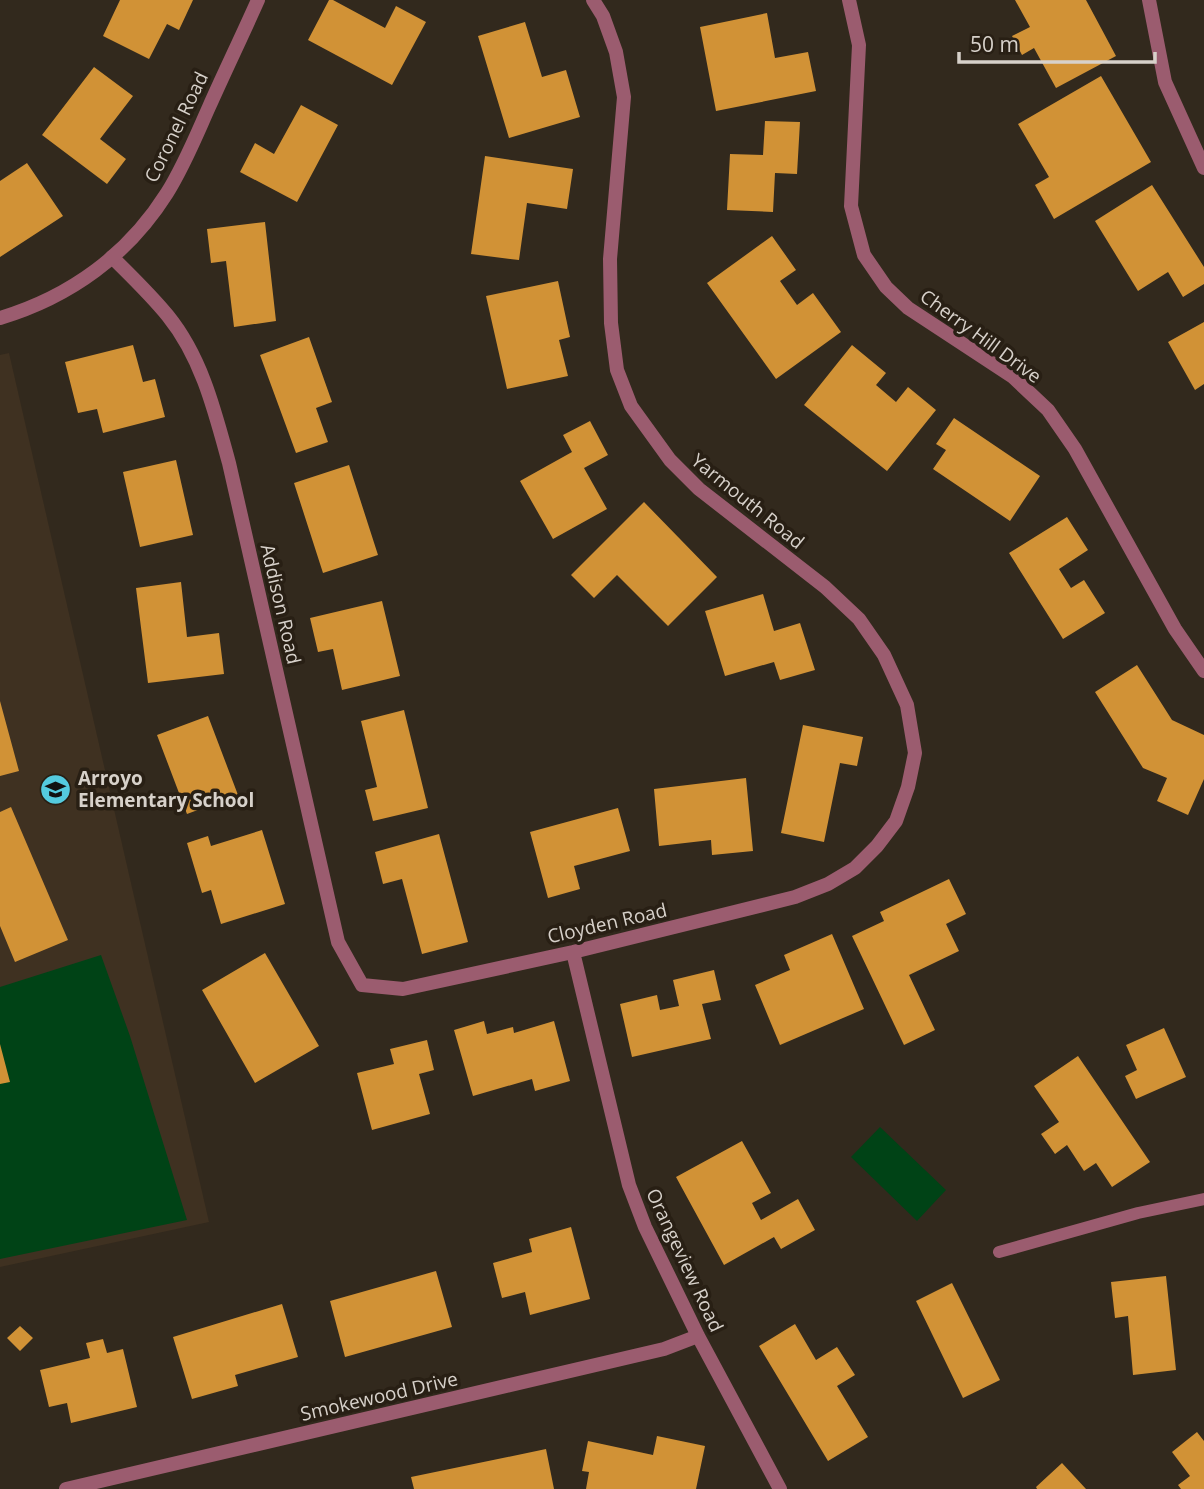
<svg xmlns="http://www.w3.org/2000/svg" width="1204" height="1489" viewBox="0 0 1204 1489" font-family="'Open Sans',sans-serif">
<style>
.built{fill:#3f3121}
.green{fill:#004316}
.building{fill:#d19236}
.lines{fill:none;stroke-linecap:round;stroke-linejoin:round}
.service{stroke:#9b5c6f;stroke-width:12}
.minor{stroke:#9b5c6f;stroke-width:14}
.tertiary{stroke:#9b5c6f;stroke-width:14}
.labels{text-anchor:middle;stroke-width:7;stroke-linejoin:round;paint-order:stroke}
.street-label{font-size:19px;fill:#d7d1ca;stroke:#281f14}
.poi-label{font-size:19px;font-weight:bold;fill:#d7d1ca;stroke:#281f14;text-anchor:start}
</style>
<rect width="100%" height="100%" fill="#32291d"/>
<!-- built -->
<path class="built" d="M9,353L209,1222L0,1267V355Z"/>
<!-- green -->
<path class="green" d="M101,955L130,1036L187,1220L0,1259V987Z
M880,1127L946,1190L917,1221L851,1157Z"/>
<!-- building -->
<path class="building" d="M120,0H193L179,30L167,24L149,59L103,36Z
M329,0H333L385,28L396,6L426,22L392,85L308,40Z
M1015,0H1086L1116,56L1056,88L1034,48L1022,55L1012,36L1030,27Z
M767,13L775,58L808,52L816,91L716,111L700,27Z
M525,22L542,77L566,70L580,117L509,138L478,36Z
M94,67L133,96L100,139L126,159L107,184L42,135Z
M1101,76L1151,162L1054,219L1035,185L1049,177L1018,124Z
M301,105L338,125L297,202L240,172L255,143L274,154Z
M765,121L800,122L797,174L775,173L773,212L727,210L730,154L763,155Z
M485,156L573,169L567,209L527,203L519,260L471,254Z
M27,163L63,216L0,257V181Z
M1152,185L1204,267V284L1183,297L1168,272L1138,291L1095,221Z
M265,222L276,321L234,327L226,261L211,263L207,229Z
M772,236L796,270L780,281L797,305L813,293L841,332L776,379L707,283Z
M558,281L570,337L559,340L568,376L507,389L486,296Z
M1204,322V384L1195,390L1168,342Z
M309,337L332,402L316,408L328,442L296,453L260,355Z
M133,345L143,382L155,379L165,417L103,433L97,409L78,413L65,362Z
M852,345L886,373L876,385L896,402L908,387L936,410L887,471L804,405Z
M954,418L1040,476L1010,521L933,469L946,450L936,444Z
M590,421L608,455L584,468L607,509L553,539L520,481L572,452L563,435Z
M176,460L193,535L140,547L123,472Z
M349,465L378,555L323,573L294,483Z
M644,502L717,577L668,626L617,575L594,598L571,575Z
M1067,517L1088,550L1059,569L1071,588L1084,580L1105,613L1063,639L1009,553Z
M181,582L187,637L219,633L224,674L148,683L136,588Z
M763,594L774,631L800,623L815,670L780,680L774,662L725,676L705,611Z
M382,601L400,676L342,690L333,649L318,652L310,618Z
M1137,665L1172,720L1204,735V779L1188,815L1157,801L1167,778L1143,768L1095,692Z
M0,701L19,771L0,776Z
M404,710L428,808L373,821L365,790L377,787L361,721Z
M208,716L238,795L187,814L157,735Z
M803,725L863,737L857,766L840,763L824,842L781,833Z
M746,778L753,851L712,855L711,840L659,846L654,789Z
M11,807L68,940L15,962L0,926V812Z
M618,808L630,851L574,866L580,889L548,898L530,832Z
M262,830L285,904L221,924L211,890L202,893L187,843L208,836L211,846Z
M439,834L468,942L422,954L402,879L383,884L375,852Z
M949,879L966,914L946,924L959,951L909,975L935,1030L904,1045L852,936L884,921L880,912Z
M832,934L864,1009L780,1045L755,985L790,970L784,955Z
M265,953L319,1046L255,1083L202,990Z
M714,970L721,1000L702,1004L711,1039L632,1057L620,1004L657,995L660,1010L679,1006L673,980Z
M484,1021L487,1034L513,1027L514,1033L554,1021L570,1081L535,1091L532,1079L473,1096L454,1030Z
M1164,1028L1186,1077L1136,1099L1125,1076L1137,1070L1126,1045Z
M427,1040L434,1070L419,1074L430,1114L372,1130L357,1073L394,1064L390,1049Z
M0,1044L10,1082L0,1084Z
M1078,1056L1150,1162L1112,1187L1096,1163L1084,1171L1067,1145L1055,1154L1041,1134L1059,1122L1034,1086Z
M742,1141L771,1193L752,1203L761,1220L798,1199L815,1230L781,1249L774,1237L724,1265L676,1177Z
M571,1227L590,1299L530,1315L525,1292L502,1298L493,1263L532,1252L529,1239Z
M436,1271L452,1327L345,1357L330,1301Z
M1166,1276L1176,1370L1133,1375L1128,1316L1115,1318L1111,1282Z
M952,1283L1000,1380L963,1398L916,1301Z
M282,1304L298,1357L235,1375L238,1386L192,1399L173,1337Z
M795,1324L816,1360L837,1347L855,1375L837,1386L868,1437L828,1461L759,1346Z
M20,1326L33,1338L20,1351L7,1338Z
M103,1339L107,1353L123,1349L137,1407L71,1423L67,1403L49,1407L40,1370L90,1358L86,1343Z
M1197,1432L1204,1441V1489H1181L1178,1485L1190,1476L1172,1452Z
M657,1436L705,1446L696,1489H586L589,1472L582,1471L588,1441L653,1455Z
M546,1449L554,1489H414L411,1477Z
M1062,1463L1086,1489H1037L1036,1487Z"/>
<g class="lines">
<!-- service -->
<path class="service" d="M999,1252L1138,1213L1204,1199"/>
<!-- minor -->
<path class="minor" d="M849,0L859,45L851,206L864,255L886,287L908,308L1013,377L1048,410L1075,449L1175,629L1204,671
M1149,0L1165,82L1204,168
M112,257C131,276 151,295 168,316C202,358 215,412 229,463L338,942L362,985L403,989L573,952L795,897L828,884L855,868L877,846L896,821L908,787L915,753L907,705L884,655L859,619L825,587L699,489L670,460L631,406L617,370L611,323L610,259L624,97L616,52L603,16L593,0
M573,952L629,1185L645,1227L698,1336L780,1489
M66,1489L664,1349L698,1336"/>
<!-- tertiary -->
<path class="tertiary" d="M0,318C70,297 128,255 167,193C184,166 196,136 209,107C225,71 242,36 258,0"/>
</g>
<!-- icons -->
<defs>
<symbol id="school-disc" viewBox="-11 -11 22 22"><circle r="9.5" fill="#54cade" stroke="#281f14"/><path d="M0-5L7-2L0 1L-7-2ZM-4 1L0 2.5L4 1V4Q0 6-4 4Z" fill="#111"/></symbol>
</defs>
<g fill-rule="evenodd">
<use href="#school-disc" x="38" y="772" width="35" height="35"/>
</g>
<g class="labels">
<!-- street labels -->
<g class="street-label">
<text transform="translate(176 127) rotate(-64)" y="7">Coronel Road</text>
<text transform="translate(981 336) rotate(36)" y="7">Cherry Hill Drive</text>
<text transform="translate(748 501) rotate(39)" y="7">Yarmouth Road</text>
<text transform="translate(281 604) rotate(77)" y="7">Addison Road</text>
<text transform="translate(607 923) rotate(-13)" y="7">Cloyden Road</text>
<text transform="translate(685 1260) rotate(65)" y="7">Orangeview Road</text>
<text transform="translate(379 1396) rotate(-13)" y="7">Smokewood Drive</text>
</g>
<!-- poi labels -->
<g class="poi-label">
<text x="78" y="785">Arroyo<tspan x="78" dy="22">Elementary School</tspan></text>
</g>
</g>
<!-- scale -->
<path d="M959 52v10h196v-10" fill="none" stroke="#d7d1ca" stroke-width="3.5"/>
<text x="970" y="52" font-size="21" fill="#d7d1ca" stroke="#281f14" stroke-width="5" paint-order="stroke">50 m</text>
</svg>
